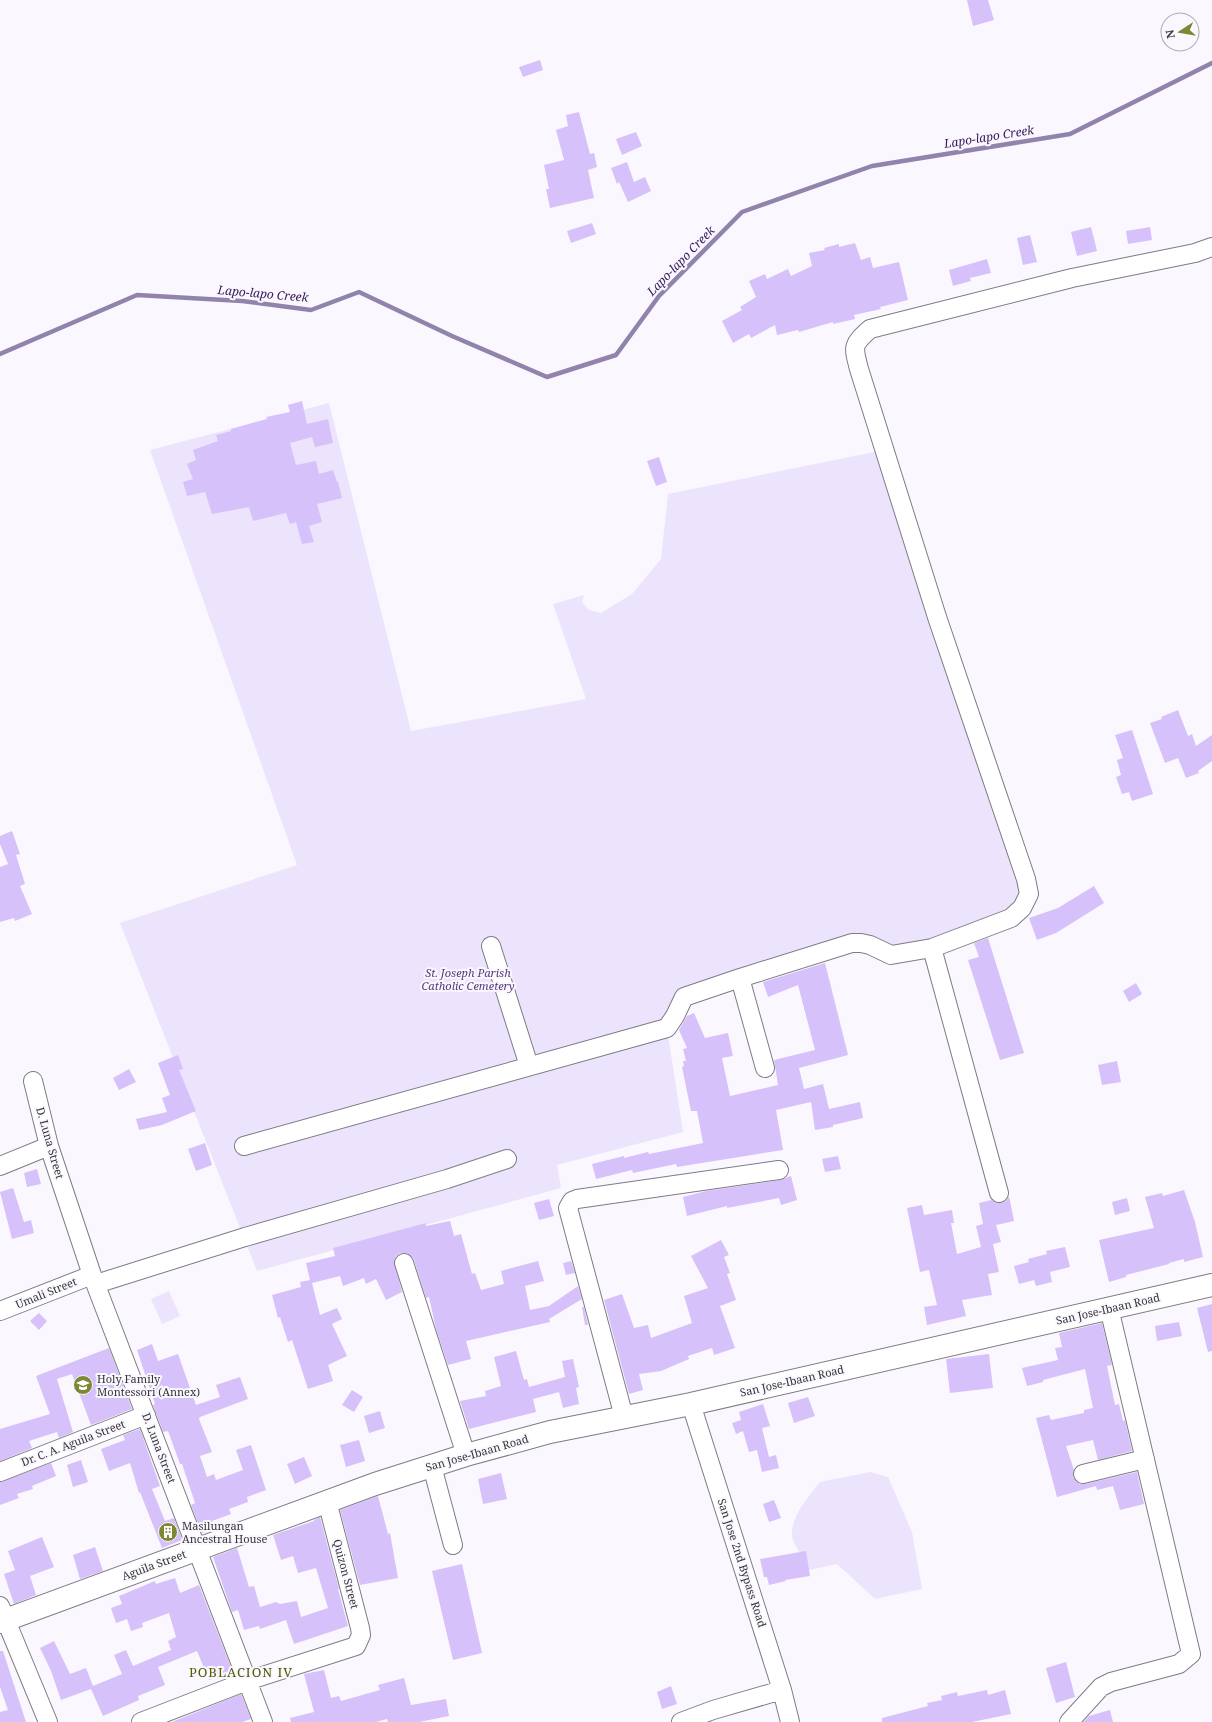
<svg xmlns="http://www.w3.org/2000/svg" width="1212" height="1722" viewBox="0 0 1212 1722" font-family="'Noto Serif',serif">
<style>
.green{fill:#ece3fd}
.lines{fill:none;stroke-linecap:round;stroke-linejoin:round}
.stream{stroke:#9183ab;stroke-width:4.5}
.building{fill:#d6c1fa}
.minor-casing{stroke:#7e7b84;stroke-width:20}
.major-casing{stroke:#7e7b84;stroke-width:24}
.minor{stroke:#fff;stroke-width:18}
.major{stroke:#fff;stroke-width:22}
.labels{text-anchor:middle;stroke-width:4;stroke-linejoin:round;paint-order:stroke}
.park-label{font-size:11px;font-style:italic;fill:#55387b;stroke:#faf8fe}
.street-label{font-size:11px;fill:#353438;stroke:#faf8fe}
.poi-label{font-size:11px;fill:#353438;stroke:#faf8fe;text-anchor:start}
.water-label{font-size:12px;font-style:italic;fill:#371859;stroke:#faf8fe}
.quarter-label{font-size:13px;letter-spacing:1px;fill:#525a04;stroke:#faf8fe}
</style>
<rect width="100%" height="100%" fill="#faf8fe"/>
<!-- green -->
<path class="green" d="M329,403L411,731L586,699L553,604L584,595L582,602L589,610L601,613L632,594L661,559L668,494L879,451L1020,884L1019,902L1010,914L893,953L867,940L683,993L667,1028L683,1132L557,1165L561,1188L257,1271L120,923L297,865L150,450Z
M169,1291L180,1316L162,1324L151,1299Z
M870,1472L888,1477L912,1532L922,1589L875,1599L837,1564L809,1570C804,1560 797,1550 793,1540C787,1521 809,1496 820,1482Z"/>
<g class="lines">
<!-- stream -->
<path class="stream" d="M0,354L137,295L242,301L311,310L359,292L452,336L547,377L616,355L659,296L742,212L872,166L1070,134L1212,63"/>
</g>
<!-- building -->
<path class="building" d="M967,0H988L994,20L973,26Z
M540,60L543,70L523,77L519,67Z
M579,112L590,154L594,153L597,167L588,170L594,198L550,208L546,189H549L544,165L564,160L556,130L568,126L566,115Z
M636,132L642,146L622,155L616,139Z
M627,162L634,182L645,177L651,191L628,202L619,182L617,184L611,168Z
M592,223L596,234L571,243L567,231Z
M1091,227L1097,251L1077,256L1071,232Z
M1150,227L1152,240L1128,244L1126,231Z
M1030,235L1037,262L1023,265L1017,238Z
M855,243L861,260L870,257L873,268L899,262L908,300L880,307L881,309L854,315L855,319L833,324V322L799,332L798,330L777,335L775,325L751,338L749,334L733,343L722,321L742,310L740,307L756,297L749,281L765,274L767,279L788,269L791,276L812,266L809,253L825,250L824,248L839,244V247Z
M987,259L991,273L970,278L971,281L953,286L949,270Z
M302,401L307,424L328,419L333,443L315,447L312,437L290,443L296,465L316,461L319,474L333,470L337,482H338L342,498L317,504L322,522L309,526L314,542L302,544L296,522L290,524L286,513L253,521L249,507L212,514L205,492L187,496L183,482L193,479L187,464L196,460L193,450L218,441L216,435L231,431V429L267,419L266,417L290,412L288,405Z
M659,457L667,482L656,486L647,461Z
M1178,710L1188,736L1192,734L1196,746L1212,735V761L1198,771L1199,773L1186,778L1178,758L1165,763L1150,723L1162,719L1161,717Z
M1132,730L1153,794L1132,801L1129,792L1122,794L1116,777L1121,775L1117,760L1123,758L1115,735Z
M12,831L20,854L16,855L25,884L20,886L32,914L15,921L14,918L0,922V867L8,864L0,844V836Z
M1094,886L1104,903L1056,933L1037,940L1029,918L1058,908Z
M988,938L1024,1053L1000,1060L968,960L979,957L974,943Z
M825,963L848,1055L799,1068L804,1089L823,1084L829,1109L860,1102L863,1118L833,1125V1127L815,1130L811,1102L776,1110L783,1150L677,1167L676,1164L633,1173L632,1170L596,1179L592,1164L624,1156V1158L648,1152L649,1154L703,1143L697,1111H691L682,1067L684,1066L683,1061H686L683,1049L687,1048L679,1030L687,1016L694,1013L705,1038L728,1033L733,1056L722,1058L730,1096L778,1085L774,1060L815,1050L798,985L768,997L763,982Z
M1136,983L1142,994L1129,1002L1123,991Z
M178,1055L183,1069L179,1070L196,1111L162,1125L139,1130L136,1119L167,1112L162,1098L170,1095L158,1063Z
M1117,1061L1121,1082L1102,1085L1098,1065Z
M129,1069L136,1082L119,1090L113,1078Z
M205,1143L212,1165L196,1171L188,1149Z
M838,1156L841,1169L825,1172L822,1159Z
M37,1169L41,1184L27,1187L24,1173Z
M791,1176L797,1200L781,1205L779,1198L727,1208V1206L687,1216L683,1197L706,1191L780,1180Z
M13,1188L24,1222L31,1220L34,1233L12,1239L0,1192Z
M1184,1190L1195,1222L1203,1257L1184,1262V1259L1169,1263V1264L1126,1275V1277L1109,1282L1099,1240L1154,1228L1145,1197L1162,1193L1163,1196Z
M1009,1196L1014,1221L996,1225L1001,1242L993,1244L999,1272L988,1274L992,1295L962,1300L966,1316L927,1325L924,1307L937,1305L929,1270L920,1272L907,1208L922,1205L924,1215L952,1210L954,1223H951L957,1254L981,1247L976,1226L983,1224L979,1203L991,1200L996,1203H1001L1006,1201Z
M1127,1198L1130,1211L1115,1215L1112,1202Z
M549,1199L554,1216L539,1220L534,1203Z
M450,1221L454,1236L461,1234L472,1274L475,1273L481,1290L504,1284L501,1271L538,1261L544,1281L525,1286L530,1310L549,1306L578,1286L582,1299L549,1319L550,1322L466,1341L471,1359L448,1365L436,1329L429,1297L426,1298L414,1260L411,1256L407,1253H400L396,1256L394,1261L402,1292L386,1300L376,1279L366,1284L364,1278L343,1286L340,1276L312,1283L320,1315L337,1308L342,1319L332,1324L347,1356L328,1365L333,1381L308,1389L292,1340L288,1342L280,1317L278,1318L272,1295L301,1287L300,1282L310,1280L306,1263L335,1256L333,1248L426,1223V1226Z
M721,1240L729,1255L724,1257L730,1273L727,1274L736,1300L720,1306L735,1348L714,1355L712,1348L688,1356L689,1359L661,1371L639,1374L643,1390L629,1394L604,1300L622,1294L634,1328L648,1325L651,1338L692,1323L684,1296L708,1288L691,1256Z
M1065,1247L1070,1267L1050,1272L1052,1282L1036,1286L1034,1280L1019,1284L1014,1266L1029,1262L1028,1259L1047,1254L1046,1251Z
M571,1261L575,1273L566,1275L563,1263Z
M1212,1304V1351L1208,1352L1197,1308Z
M582,1307H584L588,1325H585Z
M39,1313L47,1321L39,1330L30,1321Z
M1179,1322L1182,1336L1157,1341L1155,1326Z
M1102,1323L1112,1365L1107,1366L1115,1405L1119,1404L1123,1421L1125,1420L1132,1451L1098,1460L1093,1440L1066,1446L1074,1470L1073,1477L1076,1481L1080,1484H1085L1137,1472L1144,1504L1120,1510L1113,1486L1097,1490L1096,1486L1057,1497L1036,1418L1049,1415L1051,1420L1084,1413V1410L1093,1408L1085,1369L1043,1380V1382L1027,1386L1022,1368L1058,1360L1055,1348L1062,1347L1059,1333Z
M152,1344L158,1361L178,1354L196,1405L220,1397L216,1385L240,1377L248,1399L200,1417L199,1419L212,1452L200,1456L207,1477L214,1474L216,1480L243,1470L236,1450L251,1445L266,1490L247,1497L248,1502L229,1509L231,1514L212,1521L215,1529L202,1533L191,1505L195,1503L182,1464H180L168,1431L163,1432L153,1405L155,1404L137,1350Z
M109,1348L132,1409L91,1425L72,1374L57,1379L73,1432L59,1438L57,1432L29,1441L32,1448L0,1461V1429L50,1414L36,1376Z
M516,1351L524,1380L527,1379L529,1387L565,1377L562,1361L573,1359L579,1387L576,1388L579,1404L563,1408L559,1392L533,1399L536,1412L469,1429L460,1401L486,1396L485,1391L501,1386L494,1357Z
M989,1354L993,1388L950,1393L946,1359Z
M352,1390L363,1397L354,1412L342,1405Z
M808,1397L815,1416L794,1423L788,1403Z
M763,1404L770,1426L762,1428L769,1457L776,1455L779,1468L762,1472L757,1450L749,1452L743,1431L736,1434L732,1423L741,1420L739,1412Z
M380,1411L385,1428L369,1433L364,1416Z
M140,1429L160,1486L152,1489L165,1521L174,1518L182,1540L162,1548L140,1492L139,1493L130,1463L109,1471L101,1449L125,1440L123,1435Z
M359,1440L365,1461L346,1467L340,1445Z
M304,1457L312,1476L295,1484L287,1464Z
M81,1460L88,1482L73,1487L67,1465Z
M51,1463L56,1476L32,1486L33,1489L17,1494L19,1498L0,1505V1482Z
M501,1473L507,1499L483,1504L478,1479Z
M378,1496L388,1534L390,1533L398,1578L360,1585L340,1510Z
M774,1500L781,1518L769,1522L763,1504Z
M320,1517L339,1589H338L348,1626L294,1644L286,1620L260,1629L259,1626L244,1630L238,1610L232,1612L213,1557L237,1548L249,1587L254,1586L260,1607L276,1602L280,1604L297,1601L301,1617L328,1608L316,1568L298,1573L293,1556L281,1560L273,1535L314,1521V1520Z
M42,1537L54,1567L30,1576L36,1595L14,1604L4,1574L15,1570L8,1551Z
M95,1547L103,1571L80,1579L73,1555Z
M806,1551L810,1576L785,1580L786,1581L769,1585L767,1577H764L760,1559Z
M462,1564L482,1653L453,1660L432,1571Z
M175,1578L180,1593L199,1585L232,1670L209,1680L197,1651L158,1667L165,1685L138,1696L139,1700L103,1716L91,1689L61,1700L51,1671L40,1648L54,1641L70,1674L86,1668L93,1686L122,1674L114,1655L126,1650L133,1666L171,1650L168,1641L176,1637L169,1613L142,1623L143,1627L131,1631L127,1619L116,1623L111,1608L122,1604L119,1596L155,1581L156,1584Z
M0,1651H3L26,1722H0V1712L8,1710L0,1687Z
M1066,1662L1075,1697L1056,1703L1046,1668Z
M324,1670L331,1698L339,1696L341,1701L380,1690L378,1685L404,1678L411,1705L446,1699L449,1716L419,1722H388L387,1719L376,1722H291L290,1718L314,1712L304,1674Z
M671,1686L677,1704L662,1709L657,1692Z
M987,1690L988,1695L1005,1690L1011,1714L972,1722H882V1718L928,1706L927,1703L942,1700L941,1696L957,1692L958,1696Z
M241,1694L251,1719L242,1722H172Z
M1110,1710L1113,1722H1083L1089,1716Z"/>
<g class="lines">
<defs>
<path id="minor" d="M491,946L529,1066
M932,948L999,1193
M765,1068L740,978L852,943H861L870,945L891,955L932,948L1011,918L1022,908L1029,894L1026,879L937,617L859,369C853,346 852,345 870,329L1072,278L1195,253L1212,247
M33,1081L49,1146L92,1275L263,1722
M244,1146L667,1028L675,1016L684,997L740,978
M0,1166L49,1146
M404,1263L466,1455
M96,1284L245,1237L447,1179L507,1159
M0,1311L92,1275
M691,1404L782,1690L790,1722
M624,1417L568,1208L572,1201L577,1199L779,1170
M432,1466L453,1545
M0,1472L146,1415
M1083,1474L1145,1459
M0,1606L48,1722
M141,1722L247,1681L356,1646L361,1635L360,1628L327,1501
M681,1722L713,1710L782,1690
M1069,1722L1101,1687L1111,1682L1179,1664L1191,1654L1109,1308"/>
<path id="major" d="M0,1622L375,1484L466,1455L550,1432L691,1404L1212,1285"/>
</defs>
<!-- minor casing -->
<use href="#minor" class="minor-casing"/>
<!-- major casing -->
<use href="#major" class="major-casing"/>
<!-- minor -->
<use href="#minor" class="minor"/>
<!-- major -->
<use href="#major" class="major"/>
</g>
<!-- icons -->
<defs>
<symbol id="school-disc" viewBox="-11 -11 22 22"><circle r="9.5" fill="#7d8734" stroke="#faf8fe"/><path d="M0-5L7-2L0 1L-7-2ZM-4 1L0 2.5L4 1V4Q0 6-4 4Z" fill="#fff"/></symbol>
<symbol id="building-disc" viewBox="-11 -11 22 22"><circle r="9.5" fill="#7d8734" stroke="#faf8fe"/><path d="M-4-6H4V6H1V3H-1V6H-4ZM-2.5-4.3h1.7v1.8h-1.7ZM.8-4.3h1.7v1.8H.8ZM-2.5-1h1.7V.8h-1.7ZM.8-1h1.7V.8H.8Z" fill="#fff"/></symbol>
</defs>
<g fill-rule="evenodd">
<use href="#school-disc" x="72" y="1374" width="22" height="22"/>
<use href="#building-disc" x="157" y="1521" width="22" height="22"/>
</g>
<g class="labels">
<!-- park labels -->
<g class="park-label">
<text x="468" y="977">St. Joseph Parish<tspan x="468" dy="13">Catholic Cemetery</tspan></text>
</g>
<!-- street labels -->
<g class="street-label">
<text transform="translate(50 1143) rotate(74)" y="4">D. Luna Street</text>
<text transform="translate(46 1293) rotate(-22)" y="4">Umali Street</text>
<text transform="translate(1108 1309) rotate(-13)" y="4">San Jose-Ibaan Road</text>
<text transform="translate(792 1381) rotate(-13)" y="4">San Jose-Ibaan Road</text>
<text transform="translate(73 1443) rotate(-21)" y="4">Dr. C. A. Aguila Street</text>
<text transform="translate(159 1448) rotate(69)" y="4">D. Luna Street</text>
<text transform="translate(477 1453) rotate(-16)" y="4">San Jose-Ibaan Road</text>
<text transform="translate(742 1563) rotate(72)" y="4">San Jose 2nd Bypass Road</text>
<text transform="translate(154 1565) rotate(-20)" y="4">Aguila Street</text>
<text transform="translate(346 1574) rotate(75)" y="4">Quizon Street</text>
</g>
<!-- poi labels -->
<g class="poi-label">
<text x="97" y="1383">Holy Family<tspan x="97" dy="13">Montessori (Annex)</tspan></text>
<text x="182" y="1530">Masilungan<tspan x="182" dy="13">Ancestral House</tspan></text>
</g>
<!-- water labels -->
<g class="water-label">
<text transform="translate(989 137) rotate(-9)" y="4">Lapo-lapo Creek</text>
<text transform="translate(681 261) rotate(-46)" y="4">Lapo-lapo Creek</text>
<text transform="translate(263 294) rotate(5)" y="4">Lapo-lapo Creek</text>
</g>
<!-- quarter labels -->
<g class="quarter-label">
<text x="241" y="1677">POBLACION IV</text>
</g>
</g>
<!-- north arrow -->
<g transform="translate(1180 32) rotate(258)"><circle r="19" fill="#faf8fe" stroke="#abaaaf"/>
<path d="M0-3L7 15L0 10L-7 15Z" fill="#7d8734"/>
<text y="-6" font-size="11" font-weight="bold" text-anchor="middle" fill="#353438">N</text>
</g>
</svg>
